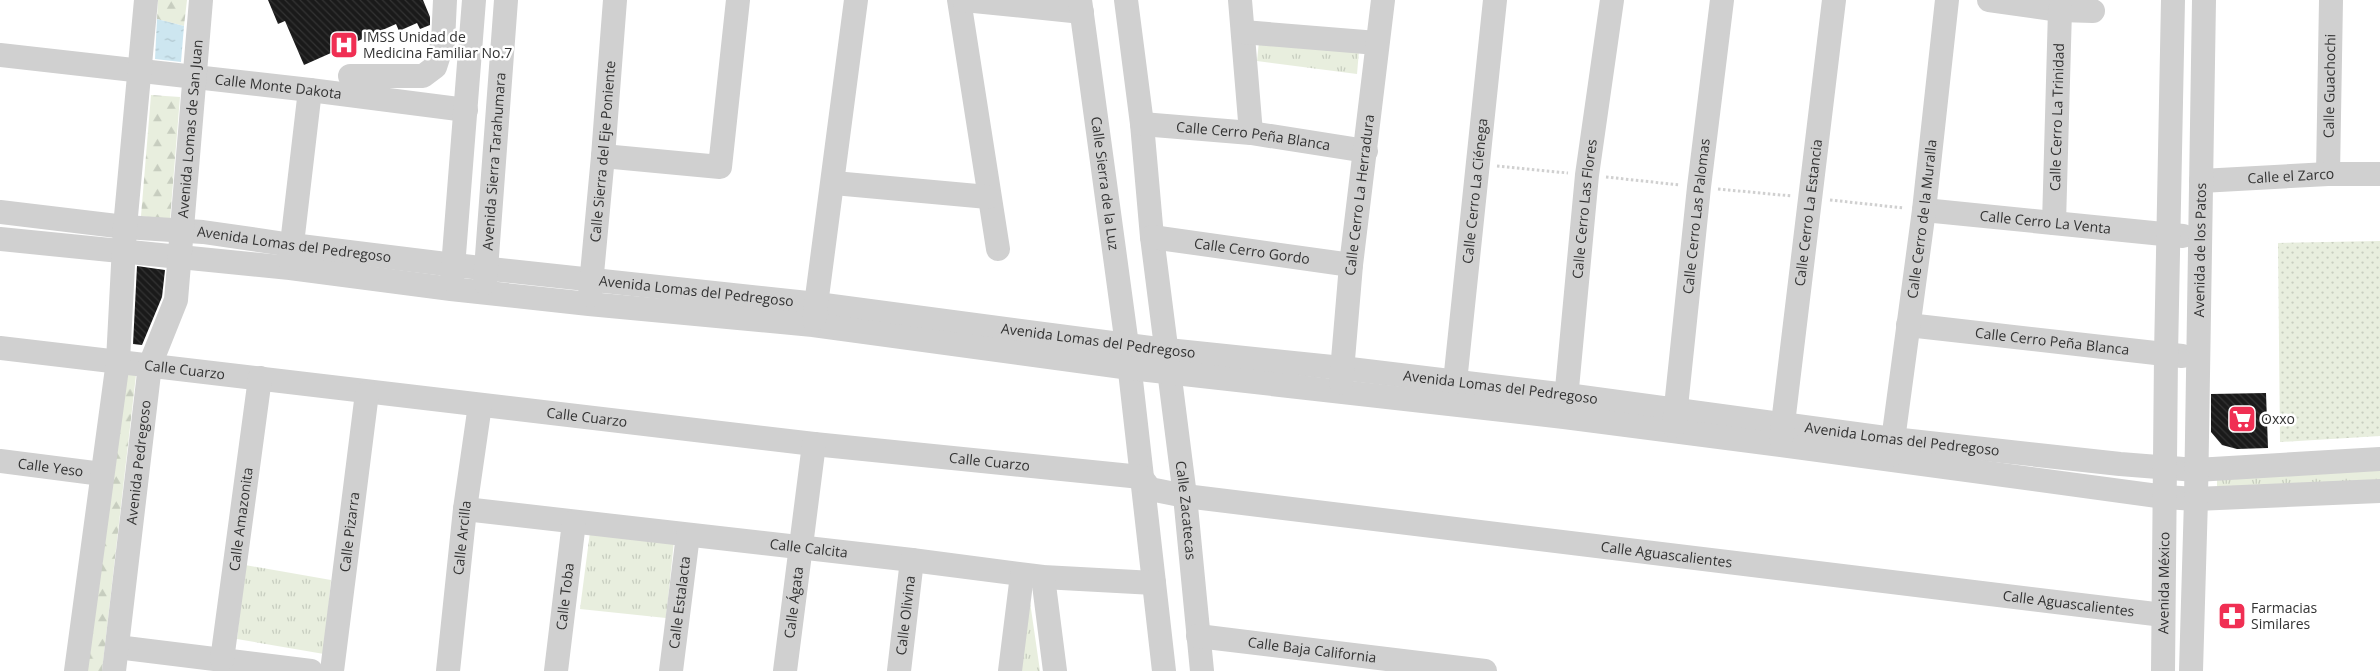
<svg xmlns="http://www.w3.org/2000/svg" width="2380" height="671" viewBox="0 0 2380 671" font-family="'Open Sans',sans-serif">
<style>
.grass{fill:url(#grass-dots)}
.forest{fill:url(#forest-firs)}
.park{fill:url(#park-tufts)}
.water{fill:url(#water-ripples)}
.building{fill:url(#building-back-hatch)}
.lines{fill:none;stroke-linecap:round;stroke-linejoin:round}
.path{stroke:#d0d0d0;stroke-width:3;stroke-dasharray:2.5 2.5;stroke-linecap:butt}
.minor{stroke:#d0d0d0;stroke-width:24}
.labels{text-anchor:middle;stroke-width:5;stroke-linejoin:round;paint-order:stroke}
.poi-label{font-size:14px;fill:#333;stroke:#fff;text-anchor:start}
.street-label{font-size:14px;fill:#333;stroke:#fff}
</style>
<defs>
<pattern id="grass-dots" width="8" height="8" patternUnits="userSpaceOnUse" patternTransform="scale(1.25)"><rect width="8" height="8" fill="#e8eede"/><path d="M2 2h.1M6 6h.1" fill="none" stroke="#c7cdbf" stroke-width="1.8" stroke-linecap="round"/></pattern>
<pattern id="forest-firs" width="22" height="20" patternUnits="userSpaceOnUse" patternTransform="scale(1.25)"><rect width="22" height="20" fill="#e8eede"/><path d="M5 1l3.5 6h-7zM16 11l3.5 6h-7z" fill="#c7cdbf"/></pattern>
<pattern id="park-tufts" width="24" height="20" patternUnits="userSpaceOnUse" patternTransform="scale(1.25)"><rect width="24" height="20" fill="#e8eede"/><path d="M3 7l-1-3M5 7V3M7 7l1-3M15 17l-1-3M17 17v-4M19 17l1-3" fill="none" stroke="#c7cdbf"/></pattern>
<pattern id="water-ripples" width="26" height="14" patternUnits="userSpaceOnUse" patternTransform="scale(1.25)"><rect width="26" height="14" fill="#cde6f0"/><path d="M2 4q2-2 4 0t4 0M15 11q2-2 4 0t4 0" fill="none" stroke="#b0c6ce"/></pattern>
<pattern id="building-back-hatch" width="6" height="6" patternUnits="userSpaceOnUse" patternTransform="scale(1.25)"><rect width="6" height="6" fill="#1a1a1a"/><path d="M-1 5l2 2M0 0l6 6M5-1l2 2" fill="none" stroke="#333"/></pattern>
</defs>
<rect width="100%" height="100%" fill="#fff"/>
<!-- grass -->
<path class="grass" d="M2380,241V436L2280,442L2278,243Z"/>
<!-- forest -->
<path class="forest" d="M158,0H187L184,26L157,19Z
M151,95L180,97L170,220L141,216Z
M120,374L136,375L102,671H87Z"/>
<!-- park -->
<path class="park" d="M1259,41L1359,51L1357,74L1257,61Z
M2380,467V482L2217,491V480Z
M590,532L674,541L666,618L580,609Z
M245,565L331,580L324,654L237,639Z
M1030,602L1040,671H1021Z"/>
<!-- water -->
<path class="water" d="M157,19L184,26L181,62L155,59Z"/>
<!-- building -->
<path class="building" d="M268,0H423L430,17V25L420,29L417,23L399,31L396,24L304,65L285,21L278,24Z
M137,266L165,270L162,297L142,345L133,344Z
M2266,393L2268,448L2237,449L2222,445L2211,432V394Z"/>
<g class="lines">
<!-- path -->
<path class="path" d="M1497,166L1568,173
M1606,177L1680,185
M1718,189L1792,196
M1830,200L1904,208"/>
<!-- minor -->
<g class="minor">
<path d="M959,0L998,249"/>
<path d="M964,0L1082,12"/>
<path id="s1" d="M1080,0L1127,345L1164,671"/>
<path id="s2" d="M1126,0L1142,124L1152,237L1185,496L1202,671"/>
<path d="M1240,0L1251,133"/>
<path d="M1989,0L2060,10L2093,11"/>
<path d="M1243,32L1377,43"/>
<path id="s3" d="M0,55L310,90L466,110"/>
<path d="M350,76H423L435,67L443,42L445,0"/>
<path id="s4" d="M1142,124L1251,133L1366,151"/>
<path d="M603,156L720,167L738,0"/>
<path id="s5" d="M2328,174L2331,0"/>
<path id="s6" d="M2201,181L2328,174H2380"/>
<path d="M834,183L988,197"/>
<path id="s7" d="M1924,210L2183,236"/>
<path id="s8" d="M0,212L125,227L203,232L292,245L454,265L817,304L1158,349L1342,368L1567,395L1893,439L2120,464L2196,470L2380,459"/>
<path id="s9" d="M2054,223L2060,10"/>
<path id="s10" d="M1152,237L1351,265"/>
<path d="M0,239L290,268L451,289L589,304L813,325L1130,368L1564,417L1781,445L2165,497L2196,499L2380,491"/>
<path d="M290,261L310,90"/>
<path d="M452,280L474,0"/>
<path id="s11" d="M485,283L506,0"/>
<path id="s12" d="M590,295L603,156L615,0"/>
<path d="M814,320L856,0"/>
<path id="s13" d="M1908,325L2182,356"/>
<path id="s14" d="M0,348L814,444L1141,477L1150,489L1185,496L2163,615"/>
<path id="s15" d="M1455,382L1495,0"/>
<path id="s16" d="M1341,383L1351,265L1383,0"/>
<path id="s17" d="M1565,410L1587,175L1612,0"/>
<path id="s18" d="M1674,426L1699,187L1722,0"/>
<path id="s19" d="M1781,440L1834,0"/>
<path id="s20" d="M1891,455L1924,210L1947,0"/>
<path id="s21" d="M0,461L102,474"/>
<path id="s22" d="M465,509L912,560L1043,577L1154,583"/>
<path d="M1043,577L1055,671"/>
<path id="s23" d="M1198,636L1485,671"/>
<path d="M117,647L311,671"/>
<path id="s24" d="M222,660L260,378"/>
<path d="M76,671L118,361L125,227L146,0"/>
<path id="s25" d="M114,671L150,365L176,300L201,0"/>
<path id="s26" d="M332,671L367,393"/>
<path id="s27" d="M448,671L465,509L480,405"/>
<path id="s28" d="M556,671L574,522"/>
<path id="s29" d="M671,671L688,535"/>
<path id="s30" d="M785,671L814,444"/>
<path id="s31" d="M899,671L912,560"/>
<path d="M1010,671L1022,575"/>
<path id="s32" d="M2163,671L2166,355L2173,0"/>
<path id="s33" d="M2191,671L2196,499L2204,0"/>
</g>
</g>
<!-- icons -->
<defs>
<symbol id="hospital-square" viewBox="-11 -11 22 22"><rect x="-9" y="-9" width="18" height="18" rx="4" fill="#f02f53" stroke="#fff"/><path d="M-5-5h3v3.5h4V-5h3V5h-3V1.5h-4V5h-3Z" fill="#fff"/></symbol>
<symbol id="supermarket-square" viewBox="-11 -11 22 22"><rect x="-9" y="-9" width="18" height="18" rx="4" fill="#f02f53" stroke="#fff"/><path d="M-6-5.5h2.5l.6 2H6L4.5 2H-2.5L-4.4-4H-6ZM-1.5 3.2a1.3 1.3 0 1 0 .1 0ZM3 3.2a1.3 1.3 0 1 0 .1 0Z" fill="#fff"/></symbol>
<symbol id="pharmacy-square" viewBox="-11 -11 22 22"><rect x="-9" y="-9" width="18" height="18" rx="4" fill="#f02f53" stroke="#fff"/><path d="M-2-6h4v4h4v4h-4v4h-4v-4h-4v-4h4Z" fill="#fff"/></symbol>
</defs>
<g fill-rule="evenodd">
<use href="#hospital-square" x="328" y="29" width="32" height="32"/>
<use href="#supermarket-square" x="2226" y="403" width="32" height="32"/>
<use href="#pharmacy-square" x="2216" y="600" width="32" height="32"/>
</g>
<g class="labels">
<!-- poi labels -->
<g class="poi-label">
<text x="363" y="42">IMSS Unidad de<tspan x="363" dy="16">Medicina Familiar No.7</tspan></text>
<text x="2261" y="424">Oxxo</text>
<text x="2251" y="613">Farmacias<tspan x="2251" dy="16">Similares</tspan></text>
</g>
<!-- street labels -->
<g class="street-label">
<text dy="5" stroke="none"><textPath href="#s3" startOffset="280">Calle Monte Dakota</textPath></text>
<text dy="5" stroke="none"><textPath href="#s5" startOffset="88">Calle Guachochi</textPath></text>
<text dy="5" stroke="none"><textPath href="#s9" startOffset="106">Calle Cerro La Trinidad</textPath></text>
<text dy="5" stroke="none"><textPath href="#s25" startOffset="550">Avenida Lomas de San Juan</textPath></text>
<text dy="5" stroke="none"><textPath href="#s4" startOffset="112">Calle Cerro Peña Blanca</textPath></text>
<text dy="5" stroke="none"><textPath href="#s12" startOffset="144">Calle Sierra del Eje Poniente</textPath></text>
<text dy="5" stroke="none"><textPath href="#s11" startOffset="122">Avenida Sierra Tarahumara</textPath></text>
<text dy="5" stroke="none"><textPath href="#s6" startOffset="90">Calle el Zarco</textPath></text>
<text dy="5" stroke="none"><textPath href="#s1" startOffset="185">Calle Sierra de la Luz</textPath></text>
<text dy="5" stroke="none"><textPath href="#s15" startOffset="192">Calle Cerro La Ciénega</textPath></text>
<text dy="5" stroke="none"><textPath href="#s16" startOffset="189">Calle Cerro La Herradura</textPath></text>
<text dy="5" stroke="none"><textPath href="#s17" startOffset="202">Calle Cerro Las Flores</textPath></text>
<text dy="5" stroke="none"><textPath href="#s19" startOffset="229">Calle Cerro La Estancia</textPath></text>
<text dy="5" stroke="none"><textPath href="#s18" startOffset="211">Calle Cerro Las Palomas</textPath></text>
<text dy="5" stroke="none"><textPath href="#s20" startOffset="238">Calle Cerro de la Muralla</textPath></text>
<text dy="5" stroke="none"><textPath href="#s7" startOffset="122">Calle Cerro La Venta</textPath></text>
<text dy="5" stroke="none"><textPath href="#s8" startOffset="296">Avenida Lomas del Pedregoso</textPath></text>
<text dy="5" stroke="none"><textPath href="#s33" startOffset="421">Avenida de los Patos</textPath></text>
<text dy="5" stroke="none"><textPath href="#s10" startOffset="101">Calle Cerro Gordo</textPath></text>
<text dy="5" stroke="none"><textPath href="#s8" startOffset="701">Avenida Lomas del Pedregoso</textPath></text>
<text dy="5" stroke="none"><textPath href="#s8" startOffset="1106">Avenida Lomas del Pedregoso</textPath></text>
<text dy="5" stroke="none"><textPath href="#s13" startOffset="145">Calle Cerro Peña Blanca</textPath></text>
<text dy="5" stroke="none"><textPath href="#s14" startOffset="186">Calle Cuarzo</textPath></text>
<text dy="5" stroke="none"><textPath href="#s8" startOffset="1511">Avenida Lomas del Pedregoso</textPath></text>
<text dy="5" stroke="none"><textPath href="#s14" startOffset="591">Calle Cuarzo</textPath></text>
<text dy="5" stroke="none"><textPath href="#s8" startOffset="1916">Avenida Lomas del Pedregoso</textPath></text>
<text dy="5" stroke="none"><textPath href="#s25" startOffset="210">Avenida Pedregoso</textPath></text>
<text dy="5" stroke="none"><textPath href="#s14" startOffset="996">Calle Cuarzo</textPath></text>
<text dy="5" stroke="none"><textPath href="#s21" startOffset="51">Calle Yeso</textPath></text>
<text dy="5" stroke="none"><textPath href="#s2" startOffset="514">Calle Zacatecas</textPath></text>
<text dy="5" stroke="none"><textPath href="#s24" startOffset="142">Calle Amazonita</textPath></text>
<text dy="5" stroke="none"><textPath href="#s26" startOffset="140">Calle Pizarra</textPath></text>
<text dy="5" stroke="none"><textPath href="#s27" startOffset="134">Calle Arcilla</textPath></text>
<text dy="5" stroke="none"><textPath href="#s22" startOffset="346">Calle Calcita</textPath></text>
<text dy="5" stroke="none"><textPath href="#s14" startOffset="1684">Calle Aguascalientes</textPath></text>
<text dy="5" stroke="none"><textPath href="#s32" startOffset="88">Avenida México</textPath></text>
<text dy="5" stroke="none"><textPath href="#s28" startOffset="75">Calle Toba</textPath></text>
<text dy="5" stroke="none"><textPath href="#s30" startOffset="69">Calle Ágata</textPath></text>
<text dy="5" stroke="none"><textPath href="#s29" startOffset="69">Calle Estalacta</textPath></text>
<text dy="5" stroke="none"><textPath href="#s14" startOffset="2089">Calle Aguascalientes</textPath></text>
<text dy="5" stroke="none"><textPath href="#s31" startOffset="56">Calle Olivina</textPath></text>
<text dy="5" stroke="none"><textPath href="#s23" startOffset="115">Calle Baja California</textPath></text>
</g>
</g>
</svg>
